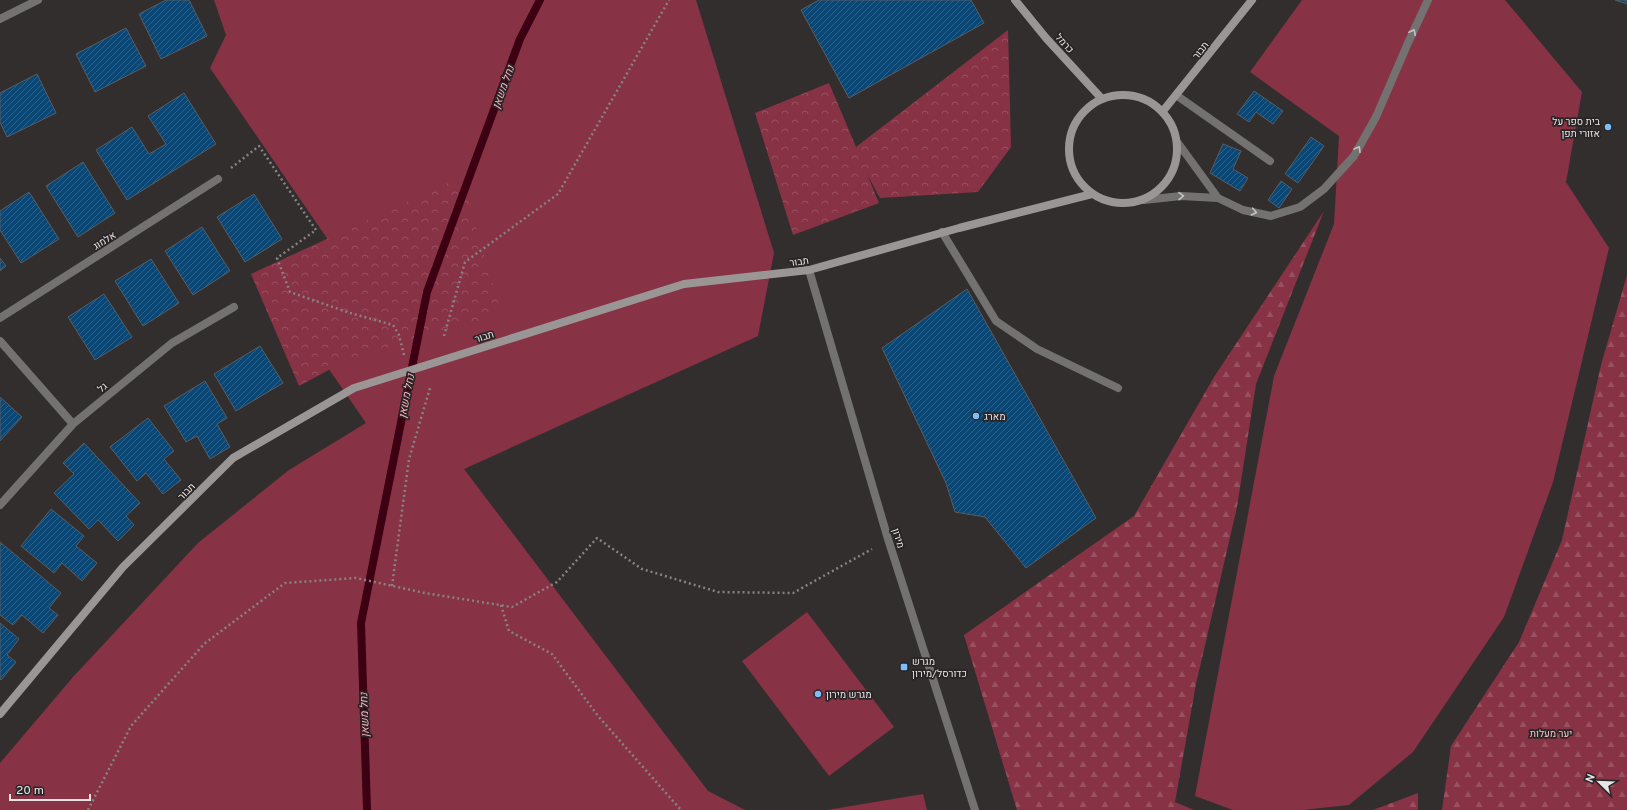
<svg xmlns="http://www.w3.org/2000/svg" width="1627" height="810" viewBox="0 0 1627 810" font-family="Overpass,Heebo,sans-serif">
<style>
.grass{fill:#883246}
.forest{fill:url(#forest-firs)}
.park{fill:url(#park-crowns)}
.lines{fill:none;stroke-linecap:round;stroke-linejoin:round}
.stream{stroke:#3c0012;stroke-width:8}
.building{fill:url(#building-hatch);stroke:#585c60}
.path{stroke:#878383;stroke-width:2.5;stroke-dasharray:2 3;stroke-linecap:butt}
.lane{stroke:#747171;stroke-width:8}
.street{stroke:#747171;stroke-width:8}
.secondary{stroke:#9b9696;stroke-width:8}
.oneway{stroke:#c5c2c2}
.poi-dot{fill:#7dbef9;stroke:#292425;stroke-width:1.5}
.labels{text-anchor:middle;stroke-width:3.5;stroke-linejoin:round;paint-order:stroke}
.street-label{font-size:10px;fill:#e8e4e5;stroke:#292425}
.poi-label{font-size:10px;fill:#e8e4e5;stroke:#292425;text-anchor:start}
.park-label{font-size:10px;fill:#f5c2c9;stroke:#292425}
.water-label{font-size:11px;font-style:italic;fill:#fbb0bc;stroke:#292425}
</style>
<defs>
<pattern id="forest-firs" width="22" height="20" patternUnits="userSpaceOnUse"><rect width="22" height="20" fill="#883246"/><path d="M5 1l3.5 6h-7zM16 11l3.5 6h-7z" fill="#995061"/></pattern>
<pattern id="park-crowns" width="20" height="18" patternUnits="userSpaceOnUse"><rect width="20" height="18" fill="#883246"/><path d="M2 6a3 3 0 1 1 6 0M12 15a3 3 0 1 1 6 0" fill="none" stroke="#995061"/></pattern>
<pattern id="building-hatch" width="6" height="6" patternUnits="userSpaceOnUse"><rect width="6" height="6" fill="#0b4774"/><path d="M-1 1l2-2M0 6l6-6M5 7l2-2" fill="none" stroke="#2f6188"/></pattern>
</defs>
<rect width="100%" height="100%" fill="#332e2e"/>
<!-- grass -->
<path class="grass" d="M214,0H696L774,253L758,336L464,469L708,791L745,810H0V763L73,677L198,543L289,470L366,423L282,301L346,266L210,68L226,35Z
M1302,0H1505L1582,92L1566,182L1609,248L1553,482L1504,617L1413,752L1349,805L1302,810H1233L1195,796L1274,376L1334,224L1339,136L1250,72Z
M807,612L894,727L829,776L742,661Z
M923,794L927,810H827Z"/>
<!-- forest -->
<path class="forest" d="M1324,211L1256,384L1237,507L1196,684L1175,802L1194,810H1017L964,635L1134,516L1214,377Z
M1627,275V810H1442L1451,746L1519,642L1562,540L1601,365Z
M1418,793V810H1373Z"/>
<!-- park -->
<path class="park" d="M1008,30L1011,147L978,192L880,198L867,174L879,203L793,235L755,113L829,83L856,147Z
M461,177L502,315L349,359L299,386L251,274Z"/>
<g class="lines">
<!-- stream -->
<path class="stream" d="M367,810L361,623L427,292L520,39L540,0"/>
</g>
<!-- building -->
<path class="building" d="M166,0H189L207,36L161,59L139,14Z
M819,0H971L984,23L849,98L801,10Z
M1615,0H1627V4Z
M126,28L146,66L95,92L76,54Z
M37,74L56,113L7,137L0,122V93Z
M1254,91L1283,111L1273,124L1256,112L1249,122L1237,114Z
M184,93L216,144L127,200L96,150L132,127L149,154L166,144L148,116Z
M1311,137L1324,146L1298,183L1285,174Z
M1223,144L1241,151L1233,169L1248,178L1240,191L1210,173Z
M83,162L115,213L78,237L46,186Z
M1281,181L1292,189L1279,208L1268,200Z
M29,192L59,239L21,263L0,230V211Z
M254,194L282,239L245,262L217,217Z
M202,227L230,271L193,295L165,251Z
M0,258L6,266L0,271Z
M151,259L179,303L143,326L115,281Z
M967,289L1096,518L1026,568L985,517L955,512L946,483L882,348Z
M104,294L132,337L95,360L68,317Z
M260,346L283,383L236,411L214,374Z
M205,381L227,418L217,424L230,447L210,459L197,436L186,442L164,406Z
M0,397L22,417L0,441Z
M148,418L174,451L164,459L181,480L163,494L146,473L137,481L110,447Z
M84,443L140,503L126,516L134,525L118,541L98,520L89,529L54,493L74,474L63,463Z
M51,509L84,536L76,546L97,563L82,581L62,563L54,573L21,546Z
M0,542L61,593L49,608L58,615L43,633L22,615L13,625L0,615Z
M0,623L19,639L7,655L16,662L1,680L0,679Z"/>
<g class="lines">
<!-- path -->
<path class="path" d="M231,168L259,146L316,230L277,258L290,292L350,313L393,325L399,335L404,355
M444,336L465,262L558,194L669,0
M392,586L409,459L430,388
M501,605L509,631L552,654L598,716L681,810
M88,810L131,726L204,644L285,583L356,578L425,593L512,607L557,582L597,538L642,569L718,592L793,593L872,549"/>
<!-- lane -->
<path class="lane" d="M942,232L996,321L1037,349L1118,388"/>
<!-- street -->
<path class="street" d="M0,19L38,0
M1176,95L1270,161
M1178,143L1218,198
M1144,200L1181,196L1218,198L1243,210L1271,216L1300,207L1324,189L1354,156L1376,117L1408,43L1428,0
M809,270L888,539L975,810
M0,318L218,179
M0,341L73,424
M0,505L73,424L172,343L234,307"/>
<!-- secondary -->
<path class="secondary" d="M1015,0L1046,38L1102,99
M1069 149a54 54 0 1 1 108 0a54 54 0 1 1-108 0Z
M1163,111L1252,0
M0,714L123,567L233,458L354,388L684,284L809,270L959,228L1092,194"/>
</g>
<!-- one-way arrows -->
<defs><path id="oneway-chevron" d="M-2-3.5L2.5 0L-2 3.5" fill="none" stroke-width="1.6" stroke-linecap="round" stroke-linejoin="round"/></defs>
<g class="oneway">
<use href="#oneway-chevron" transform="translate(1413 32) rotate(-65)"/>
<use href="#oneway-chevron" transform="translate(1358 149) rotate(-60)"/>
<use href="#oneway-chevron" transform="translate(1181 196) rotate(-1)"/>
<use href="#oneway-chevron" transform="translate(1254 212) rotate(12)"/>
</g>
<!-- markers -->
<g class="poi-dot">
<circle cx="1608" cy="127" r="4"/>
<circle cx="976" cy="416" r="4"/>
<rect x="900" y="663" width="8" height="8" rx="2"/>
<circle cx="818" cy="694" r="4"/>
</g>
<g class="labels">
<!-- street labels -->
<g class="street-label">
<text transform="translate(1065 43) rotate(48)" y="4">כרמל</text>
<text transform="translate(1200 50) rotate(-52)" y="4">תבור</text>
<text transform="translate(104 240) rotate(-32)" y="4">אלמוג</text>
<text transform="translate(799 261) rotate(-8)" y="4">תבור</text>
<text transform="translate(484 336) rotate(-17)" y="4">תבור</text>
<text transform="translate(102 387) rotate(-39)" y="4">גל</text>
<text transform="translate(186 491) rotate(-45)" y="4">תבור</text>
<text transform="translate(899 538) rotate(73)" y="4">מירון</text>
</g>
<!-- poi labels -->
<g class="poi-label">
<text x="1600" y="125" text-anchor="end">בית ספר על<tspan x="1600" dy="12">אזורי תפן</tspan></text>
<text x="984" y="420">מארג</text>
<text x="912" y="665">מגרש<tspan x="912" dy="12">כדורסל/מירון</tspan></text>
<text x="826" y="698">מגרש מירון</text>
</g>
<!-- park labels -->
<g class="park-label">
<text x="1551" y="737">יער מעלות</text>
</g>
<!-- water labels -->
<g class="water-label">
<text transform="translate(503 87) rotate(-70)" y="4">נחל משאן</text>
<text transform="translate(406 396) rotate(-79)" y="4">נחל משאן</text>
<text transform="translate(364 715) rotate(-92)" y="4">נחל משאן</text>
</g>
</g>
<!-- north arrow -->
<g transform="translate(1599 782) rotate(293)" stroke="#292425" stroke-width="3" paint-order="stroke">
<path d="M0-3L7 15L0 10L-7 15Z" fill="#e8e4e5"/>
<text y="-6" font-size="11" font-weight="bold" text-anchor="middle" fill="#e8e4e5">N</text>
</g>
<!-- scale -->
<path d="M10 794v6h80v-6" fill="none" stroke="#e8e4e5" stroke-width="2"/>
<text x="16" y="794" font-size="12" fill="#e8e4e5" stroke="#292425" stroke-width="3" paint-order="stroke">20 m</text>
</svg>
